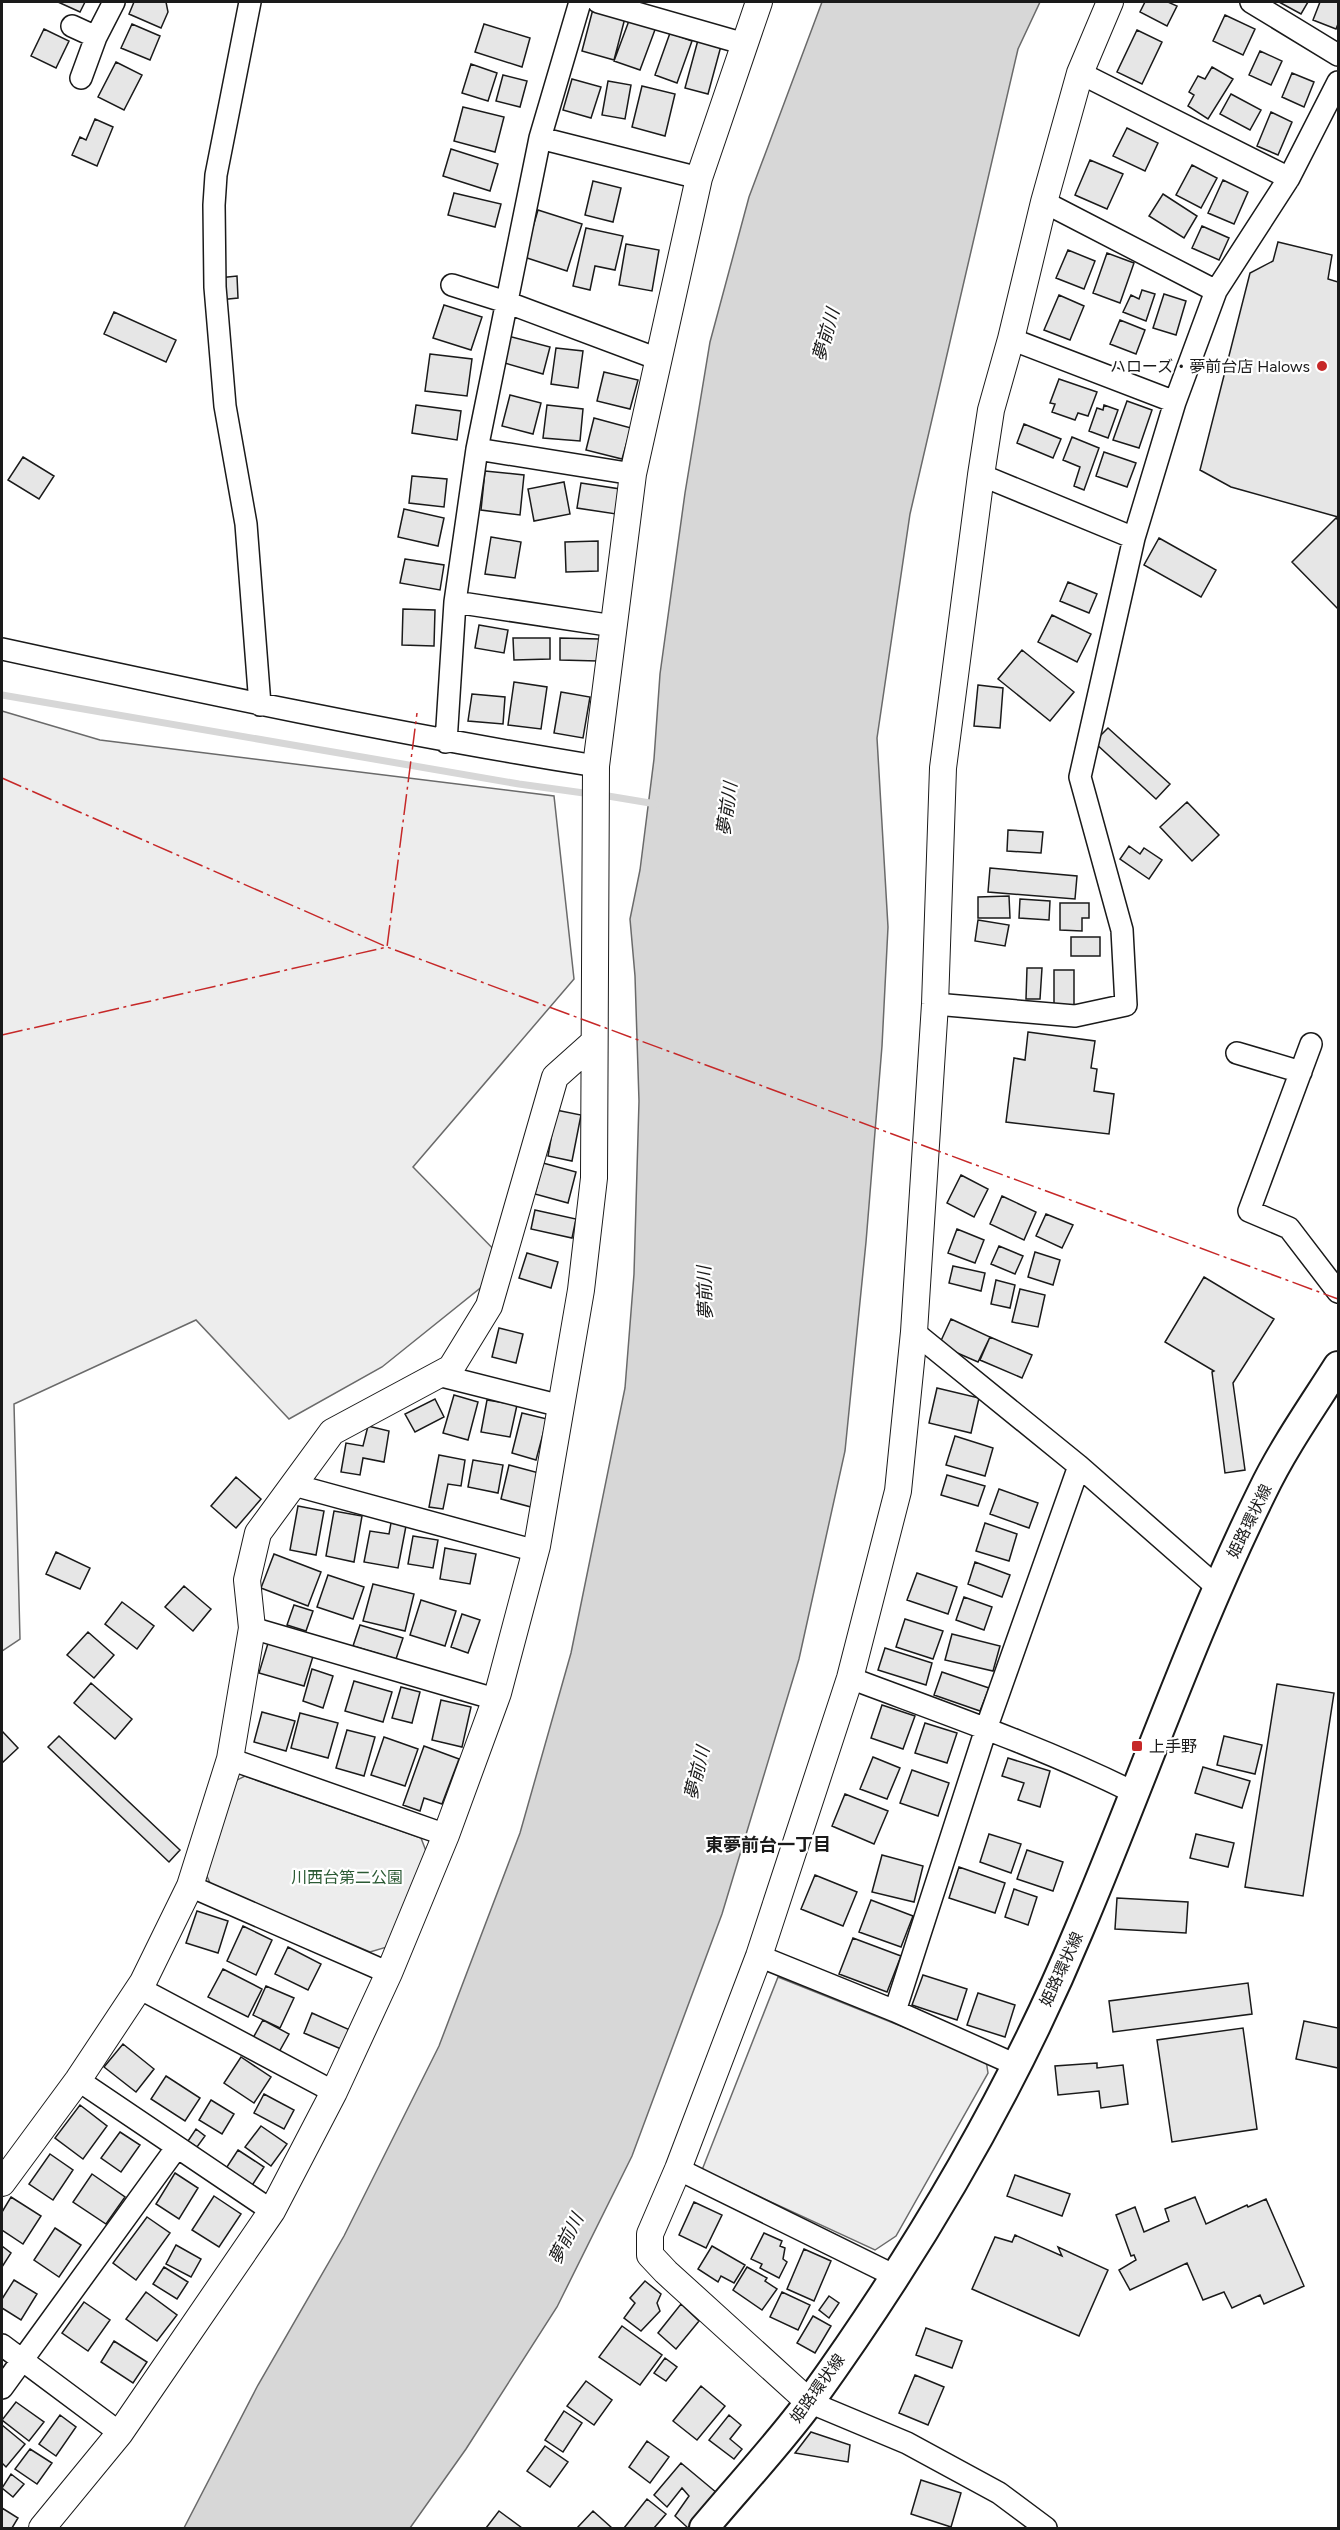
<svg xmlns="http://www.w3.org/2000/svg" width="1340" height="2530" viewBox="0 0 1340 2530" font-family="Figtree,'Noto Sans JP',sans-serif">
<style>
.built{fill:#ededed;stroke:#6a6a6a;stroke-width:1.5}
.water{fill:#d7d7d7;stroke:#6a6a6a;stroke-width:1.5}
.lines{fill:none;stroke-linecap:round;stroke-linejoin:round}
.stream{stroke:#d7d7d7;stroke-width:7}
.building{fill:#e6e6e6;stroke:#1a1a1a;stroke-width:1.5}
.minor-casing{stroke:#1a1a1a;stroke-width:24}
.tertiary-casing{stroke:#1a1a1a;stroke-width:28}
.secondary-casing{stroke:#1a1a1a;stroke-width:32}
.minor{stroke:#fff;stroke-width:21}
.tertiary{stroke:#fff;stroke-width:26}
.secondary{stroke:#fff;stroke-width:28}
.power{stroke:#c62828;stroke-width:1.5;stroke-dasharray:21 4.5 3 4.5;stroke-linecap:butt}
.poi-dot{fill:#c62828;stroke:#fff;stroke-width:2}
.labels{text-anchor:middle;stroke-width:4.5;stroke-linejoin:round;paint-order:stroke}
.poi-label{font-size:16px;fill:#1a1a1a;stroke:#fff;text-anchor:end}
.street-label{font-size:16px;fill:#1a1a1a;stroke:#fff}
.park-label{font-size:16px;fill:#2b5a34;stroke:#fff}
.water-label{font-size:18px;font-style:italic;fill:#1a1a1a;stroke:#fff}
.neighbourhood-label{font-size:18px;font-weight:bold;fill:#1a1a1a;stroke:#fff}
</style>
<rect width="100%" height="100%" fill="#fff"/>
<!-- built -->
<path class="built" d="M2,711L100,740L554,796L574,979L413,1167L509,1265L382,1367L289,1419L196,1320L14,1404L20,1639L2,1651Z
M245,1776L421,1838L426,1851L387,1947L370,1952L211,1885L205,1872L233,1782Z
M778,1977L986,2060L988,2073L896,2236L875,2250L702,2170Z"/>
<!-- water -->
<path class="water" d="M822,2H1040L1018,49L910,514L877,738L888,927L882,1046L866,1242L845,1451L799,1659L722,1914L632,2156L557,2307L466,2449L410,2528H184L258,2385L344,2236L439,2046L520,1833L571,1653L625,1388L634,1274L639,1101L635,976L630,919L640,870L654,759L660,674L685,493L710,342L749,197Z"/>
<g class="lines">
<!-- stream -->
<path class="stream" d="M2,695L519,784L591,794
M602,795L656,804"/>
</g>
<!-- building -->
<path class="building" d="M58,2H85L80,12Z
M134,2H166L168,12L161,28L129,14Z
M1145,2H1168L1177,6L1167,26L1140,12Z
M1279,2H1308L1301,14Z
M1320,2H1338V24L1336,29L1313,20Z
M593,9L625,18L614,60L582,51Z
M1225,15L1255,29L1243,55L1213,41Z
M630,18L656,27L640,70L614,61Z
M132,24L160,36L150,60L121,48Z
M484,24L530,38L522,67L475,52Z
M44,29L69,41L56,68L31,56Z
M1137,30L1162,42L1142,84L1117,72Z
M670,33L692,41L677,83L655,75Z
M698,40L721,46L708,94L685,88Z
M1260,51L1282,61L1271,85L1249,75Z
M116,62L142,75L124,110L98,97Z
M471,64L497,73L488,101L462,93Z
M1212,67L1233,79L1208,119L1188,106L1194,95L1189,92L1198,76L1205,79Z
M1292,73L1314,82L1304,107L1282,97Z
M503,75L527,81L520,107L496,101Z
M572,79L601,87L591,118L563,110Z
M608,81L631,85L625,119L602,115Z
M642,86L675,94L665,136L632,127Z
M1231,94L1261,110L1250,130L1220,114Z
M463,107L504,117L495,152L454,141Z
M1271,112L1292,122L1278,155L1257,146Z
M95,119L113,127L97,166L72,155L80,137L86,140Z
M1127,128L1158,143L1145,171L1113,156Z
M451,149L498,164L490,191L443,176Z
M1090,160L1123,174L1107,209L1075,195Z
M1192,165L1217,178L1201,208L1176,195Z
M1223,180L1248,192L1234,224L1208,213Z
M593,181L621,188L613,222L585,215Z
M454,193L501,204L495,227L448,215Z
M1163,194L1197,216L1184,238L1149,216Z
M538,210L582,224L567,271L524,257Z
M1202,226L1229,238L1219,260L1192,248Z
M586,228L623,236L615,270L595,266L590,290L573,286Z
M1278,242L1332,255L1328,279L1338,282V517L1231,487L1200,470L1250,273L1273,261Z
M626,244L659,250L652,291L619,285Z
M1068,250L1095,261L1084,289L1056,278Z
M1107,253L1134,263L1120,303L1093,293Z
M237,276L238,298L219,300L218,278Z
M1142,290L1155,294L1146,321L1123,312L1131,295L1139,299Z
M1164,294L1186,301L1176,335L1153,328Z
M1059,295L1084,306L1070,340L1044,330Z
M444,305L482,317L471,350L433,338Z
M114,312L176,340L166,362L104,334Z
M1120,320L1145,330L1136,354L1110,344Z
M508,336L550,347L543,374L501,362Z
M556,348L583,351L578,388L551,384Z
M430,354L472,359L467,396L425,391Z
M604,372L638,380L630,409L597,401Z
M1059,379L1097,392L1088,416L1078,413L1075,420L1052,412L1055,404L1050,403Z
M510,395L541,403L533,434L502,426Z
M1127,401L1152,410L1139,448L1113,440Z
M416,405L461,411L457,440L412,433Z
M547,405L583,409L580,441L543,438Z
M1104,405L1118,410L1108,438L1089,431L1097,408L1103,410Z
M594,418L631,428L622,459L586,450Z
M1024,424L1061,439L1053,458L1017,443Z
M1072,437L1099,448L1084,490L1074,486L1080,467L1063,460Z
M1104,452L1136,463L1127,487L1096,476Z
M23,457L54,476L39,499L8,480Z
M485,471L524,475L520,515L481,510Z
M412,476L447,479L444,507L409,503Z
M564,482L570,514L534,521L528,489Z
M581,483L620,489L616,514L577,508Z
M404,509L444,518L438,546L398,537Z
M1336,518L1338,520V609L1292,562Z
M491,537L521,542L515,578L485,574Z
M1159,538L1216,570L1201,597L1144,565Z
M598,541V571L566,572L565,542Z
M405,559L444,565L440,590L400,583Z
M1068,582L1097,594L1089,613L1060,601Z
M403,609L435,610L434,646L402,645Z
M1052,615L1091,634L1077,662L1038,642Z
M479,625L508,630L504,653L475,648Z
M513,638H550V659L514,660Z
M560,638L599,639L598,661L560,660Z
M1022,650L1074,692L1050,721L998,679Z
M514,682L547,687L541,729L508,725Z
M978,685L1003,688L1000,728L974,726Z
M561,692L590,697L583,738L554,733Z
M472,694L505,697L503,724L468,721Z
M1108,728L1170,784L1156,799L1094,742Z
M1187,802L1219,835L1192,861L1160,827Z
M1008,830L1043,832L1041,853L1007,851Z
M1129,846L1140,854L1144,848L1162,860L1149,879L1120,859Z
M990,868L1077,876L1075,899L988,892Z
M1009,896L1010,918H978V897Z
M1020,899L1050,901L1049,920L1019,918Z
M1060,903H1089V918H1082V931L1060,930Z
M978,920L1009,925L1005,946L975,941Z
M1071,937H1100V956H1071Z
M1027,968H1042L1040,999H1026Z
M1054,970H1074V1005H1054Z
M1028,1032L1095,1041L1091,1068L1097,1069L1094,1091L1114,1094L1109,1134L1006,1122L1014,1058L1025,1060Z
M556,1110L581,1115L572,1161L548,1156Z
M543,1163L576,1172L568,1203L535,1194Z
M961,1175L988,1189L974,1217L947,1203Z
M1002,1196L1036,1212L1024,1240L990,1224Z
M535,1210L576,1219L572,1238L531,1229Z
M1046,1214L1073,1225L1062,1248L1036,1236Z
M957,1229L984,1240L975,1263L948,1253Z
M999,1246L1023,1256L1015,1274L991,1264Z
M1035,1252L1060,1260L1053,1285L1028,1277Z
M527,1253L558,1262L551,1288L519,1278Z
M953,1266L985,1273L981,1291L949,1283Z
M1204,1277L1274,1319L1233,1383L1245,1470L1225,1473L1212,1372L1214,1371L1165,1342Z
M996,1280L1015,1285L1010,1308L991,1304Z
M1020,1289L1045,1295L1038,1327L1012,1322Z
M951,1319L990,1337L978,1362L939,1345Z
M499,1328L523,1334L516,1363L492,1357Z
M990,1337L1032,1355L1022,1378L980,1360Z
M937,1388L979,1398L971,1433L929,1423Z
M454,1395L478,1402L468,1440L443,1433Z
M435,1399L444,1417L415,1432L405,1414Z
M487,1400L517,1405L510,1437L481,1432Z
M522,1413L547,1419L536,1460L512,1453Z
M368,1426L389,1431L384,1462L363,1458L360,1475L341,1472L346,1443L363,1446Z
M955,1436L993,1448L985,1476L946,1465Z
M439,1455L465,1460L461,1486L448,1484L443,1509L429,1507Z
M473,1460L503,1465L498,1493L468,1487Z
M509,1465L539,1473L531,1507L501,1499Z
M947,1475L985,1486L978,1506L941,1495Z
M236,1477L261,1499L236,1528L211,1506Z
M999,1489L1038,1503L1029,1528L990,1514Z
M298,1506L324,1511L316,1555L290,1550Z
M334,1511L362,1516L354,1562L326,1556Z
M391,1523L406,1526L398,1568L364,1562L370,1531L389,1534Z
M985,1523L1017,1534L1009,1561L976,1551Z
M413,1536L438,1540L433,1568L408,1564Z
M445,1548L476,1554L470,1584L440,1579Z
M56,1552L90,1568L80,1589L46,1574Z
M274,1554L321,1572L308,1606L261,1588Z
M975,1562L1010,1575L1002,1597L968,1584Z
M917,1573L957,1587L948,1614L907,1600Z
M328,1575L364,1587L353,1619L317,1607Z
M373,1584L414,1594L405,1631L363,1621Z
M184,1586L211,1609L193,1631L165,1607Z
M964,1597L992,1607L984,1630L956,1620Z
M421,1600L456,1611L445,1646L410,1635Z
M122,1602L154,1626L137,1649L105,1624Z
M294,1605L313,1611L306,1631L287,1625Z
M462,1614L480,1620L468,1653L451,1647Z
M905,1619L943,1631L933,1659L896,1647Z
M360,1625L403,1638L396,1659L353,1646Z
M88,1632L114,1655L94,1678L67,1655Z
M952,1634L1000,1646L993,1671L945,1660Z
M269,1640L314,1653L304,1686L259,1673Z
M885,1648L932,1663L926,1685L878,1670Z
M312,1669L333,1676L323,1708L303,1701Z
M942,1672L989,1688L980,1711L934,1695Z
M354,1681L392,1692L383,1722L345,1711Z
M91,1683L132,1719L115,1739L74,1703Z
M1277,1684L1334,1693L1303,1896L1245,1887Z
M401,1687L420,1692L412,1723L392,1718Z
M441,1700L471,1707L462,1747L432,1740Z
M882,1705L915,1716L903,1749L871,1738Z
M262,1712L295,1721L286,1751L254,1742Z
M300,1713L338,1723L328,1758L291,1748Z
M925,1723L957,1733L947,1763L915,1753Z
M347,1730L375,1737L364,1776L336,1768Z
M2,1731L18,1748L2,1763Z
M59,1736L180,1850L169,1862L48,1747Z
M1224,1736L1262,1745L1255,1774L1217,1765Z
M384,1737L418,1749L405,1786L371,1775Z
M424,1746L459,1759L442,1804L424,1798L420,1811L403,1805Z
M873,1757L900,1768L887,1799L860,1789Z
M1008,1758L1050,1771L1040,1807L1018,1800L1024,1783L1002,1776Z
M1203,1767L1250,1781L1242,1808L1195,1793Z
M912,1770L949,1783L938,1816L900,1803Z
M845,1794L888,1811L874,1844L832,1826Z
M989,1834L1021,1844L1011,1873L980,1862Z
M1196,1834L1234,1843L1228,1867L1190,1858Z
M1027,1850L1063,1862L1053,1891L1017,1879Z
M882,1855L923,1866L914,1902L872,1892Z
M959,1867L1005,1883L995,1913L949,1898Z
M815,1875L857,1892L843,1926L801,1909Z
M1014,1889L1037,1897L1028,1925L1005,1917Z
M1117,1898L1188,1902L1186,1933L1115,1929Z
M871,1900L913,1916L901,1947L859,1932Z
M197,1911L228,1921L218,1953L186,1943Z
M243,1926L272,1940L256,1975L227,1961Z
M853,1938L901,1956L887,1992L839,1974Z
M288,1947L321,1964L308,1990L275,1974Z
M223,1969L262,1989L248,2017L208,1997Z
M923,1975L967,1989L957,2020L912,2005Z
M1248,1983L1252,2014L1113,2032L1109,2001Z
M266,1986L294,1998L280,2028L253,2015Z
M978,1993L1015,2005L1005,2037L967,2025Z
M312,2013L350,2030L341,2049L304,2033Z
M263,2020L289,2034L279,2052L253,2038Z
M1304,2021L1338,2028V2068L1296,2059Z
M1243,2028L1257,2129L1172,2142L1157,2040Z
M123,2044L154,2069L136,2092L104,2067Z
M241,2057L271,2077L254,2103L224,2083Z
M1097,2063V2068L1123,2065L1128,2104L1101,2108L1099,2091L1058,2095L1055,2066Z
M166,2076L200,2098L185,2121L151,2099Z
M264,2094L294,2110L284,2129L254,2113Z
M211,2100L234,2114L222,2134L199,2120Z
M80,2105L107,2126L83,2159L55,2138Z
M261,2126L287,2144L271,2166L245,2147Z
M196,2129L205,2136L197,2147L188,2141Z
M120,2132L140,2145L121,2172L101,2158Z
M238,2150L264,2167L249,2190L223,2173Z
M50,2154L73,2170L53,2200L29,2184Z
M175,2173L198,2188L179,2219L156,2204Z
M92,2174L125,2197L106,2224L73,2202Z
M1015,2175L1070,2194L1062,2216L1007,2196Z
M214,2196L241,2214L219,2247L192,2230Z
M11,2197L41,2216L23,2244L2,2230V2212Z
M1195,2197L1206,2224L1247,2205L1248,2207L1266,2199L1304,2286L1264,2304L1260,2295L1232,2308L1224,2292L1203,2300L1187,2263L1130,2290L1119,2270L1136,2260L1134,2255L1131,2256L1116,2215L1135,2207L1144,2232L1169,2221L1165,2209Z
M694,2202L722,2215L706,2248L679,2235Z
M147,2217L170,2233L136,2280L113,2263Z
M55,2228L81,2245L59,2277L34,2260Z
M764,2233L782,2241L780,2246L785,2248L783,2259L787,2262L779,2278L760,2268L762,2264L751,2259Z
M1015,2235L1062,2256L1058,2247L1108,2270L1079,2336L972,2289L995,2237L1012,2242Z
M176,2245L201,2259L191,2277L166,2264Z
M2,2246L11,2253L2,2267Z
M712,2246L745,2265L734,2283L721,2276L718,2282L698,2269Z
M804,2249L831,2261L814,2301L787,2289Z
M164,2267L188,2282L177,2299L153,2284Z
M747,2267L767,2278L765,2281L777,2289L762,2310L733,2290Z
M14,2280L37,2294L21,2320L2,2308V2299Z
M645,2281L661,2294L657,2303L660,2311L641,2331L624,2318L635,2303L630,2298Z
M146,2292L177,2315L157,2341L126,2319Z
M782,2292L810,2305L798,2330L770,2317Z
M829,2296L839,2303L829,2318L819,2310Z
M84,2302L110,2320L88,2351L62,2333Z
M681,2304L699,2321L676,2349L658,2333Z
M813,2316L831,2326L815,2353L797,2343Z
M622,2326L662,2355L640,2385L599,2357Z
M926,2328L962,2341L952,2368L916,2355Z
M114,2341L147,2362L133,2383L101,2362Z
M665,2358L677,2367L666,2381L654,2373Z
M915,2375L944,2387L928,2425L899,2413Z
M586,2381L612,2400L594,2425L567,2406Z
M701,2386L725,2406L697,2440L673,2421Z
M16,2402L44,2422L29,2441L2,2420Z
M564,2411L582,2423L563,2452L545,2440Z
M60,2415L76,2427L56,2456L39,2444Z
M729,2415L741,2425L730,2439L742,2449L734,2459L709,2440Z
M2,2425L25,2444L6,2467L2,2463Z
M811,2432L850,2445L848,2462L795,2453Z
M647,2441L669,2457L650,2483L629,2467Z
M545,2446L568,2462L550,2487L527,2471Z
M30,2449L52,2463L37,2484L15,2469Z
M681,2463L717,2493L688,2528L675,2516L689,2496L682,2488L667,2507L654,2495Z
M11,2474L24,2484L13,2497L2,2488Z
M921,2480L961,2493L951,2527L911,2514Z
M647,2499L666,2514L654,2528H624Z
M2,2508L18,2518L12,2528H2Z
M499,2511L522,2528H486Z
M593,2511L612,2528H577Z"/>
<g class="lines">
<defs>
<path id="minor" d="M250,2L216,175L214,205L215,287L225,406L246,524L260,705
M598,2L745,44
M1251,2L1338,55
M72,26L96,37
M1080,73L1289,178
M81,78L96,37L114,2
M540,138L699,178
M1044,202L1216,291
M452,285L506,302L658,359
M1011,339L1175,402
M477,449L633,474
M981,475L1134,538
M455,602L614,626
M2,649C199,692 396,734 596,766
M446,742L455,602L477,449L540,138L580,2
M935,1004L1075,1016L1126,1005L1122,930L1080,777L1134,538L1175,402L1216,291L1289,178L1338,82
M1311,1044L1249,1211L1289,1228L1338,1292
M1237,1053L1301,1072
M914,1332L1079,1466L1217,1587
M438,1375L561,1406
M294,1485L536,1551
M252,1628L495,1699
M850,1678C946,1714 1042,1747 1133,1792
M230,1759L446,1835
M190,1886L389,1973
M759,1956L895,2011L1016,2065
M139,1988L334,2092
M895,2011L986,1729L1079,1466
M78,2080L272,2211
M678,2169L895,2276
M2,2345L120,2433
M2,2388L177,2147
M809,2402L907,2443L999,2493L1046,2528"/>
<path id="tertiary" d="M2,2183L78,2080L143,1982L190,1886L230,1759L252,1628L247,1580L258,1533L332,1432L451,1368L489,1306L555,1077L593,1043
M809,2402L666,2272L650,2255V2234L678,2169L759,1956L850,1678L898,1491L914,1332L935,1004L943,768L981,475L991,410L1011,339L1044,202L1080,73L1110,2
M42,2528L120,2433L272,2211L334,2092L389,1973L446,1835L498,1693L537,1546L581,1290L594,1178L596,766L633,474L699,178L759,2"/>
<path id="secondary" d="M704,2528C739,2486 778,2445 811,2400C916,2254 1010,2096 1079,1930C1141,1784 1192,1634 1262,1492C1283,1448 1312,1407 1338,1366"/>
</defs>
<!-- minor casing -->
<use href="#minor" class="minor-casing"/>
<!-- tertiary casing -->
<use href="#tertiary" class="tertiary-casing"/>
<!-- secondary casing -->
<use href="#secondary" class="secondary-casing"/>
<!-- minor -->
<use href="#minor" class="minor"/>
<!-- tertiary -->
<use href="#tertiary" class="tertiary"/>
<!-- secondary -->
<use href="#secondary" class="secondary"/>
<!-- power -->
<path class="power" d="M2,778L387,947L1338,1299
M2,1035L387,947L417,713"/>
</g>
<!-- markers -->
<g class="poi-dot">
<circle cx="1322" cy="366" r="6"/>
<rect x="1131" y="1740" width="12" height="12" rx="3"/>
</g>
<g class="labels">
<!-- poi labels -->
<g class="poi-label">
<text x="1310" y="372">ハローズ・夢前台店 Halows</text>
<text x="1149" y="1752" text-anchor="start">上手野</text>
</g>
<!-- street labels -->
<g class="street-label">
<text transform="translate(1249 1521) rotate(-64)" y="6">姫路環状線</text>
<text transform="translate(1061 1969) rotate(-65)" y="6">姫路環状線</text>
<text transform="translate(817 2388) rotate(-54)" y="6">姫路環状線</text>
</g>
<!-- park labels -->
<g class="park-label">
<text x="347" y="1883">川西台第二公園</text>
</g>
<!-- water labels -->
<g class="water-label">
<text transform="translate(826 335) rotate(-74)" y="6">夢前川</text>
<text transform="translate(727 809) rotate(-82)" y="6">夢前川</text>
<text transform="translate(705 1293) rotate(-92)" y="6">夢前川</text>
<text transform="translate(697 1773) rotate(-76)" y="6">夢前川</text>
<text transform="translate(566 2239) rotate(-63)" y="6">夢前川</text>
</g>
<!-- neighbourhood labels -->
<g class="neighbourhood-label">
<text x="768" y="1851">東夢前台一丁目</text>
</g>
</g>
<!-- border -->
<rect width="1340" height="2530" fill="none" stroke="#1a1a1a" stroke-width="6"/>
</svg>
